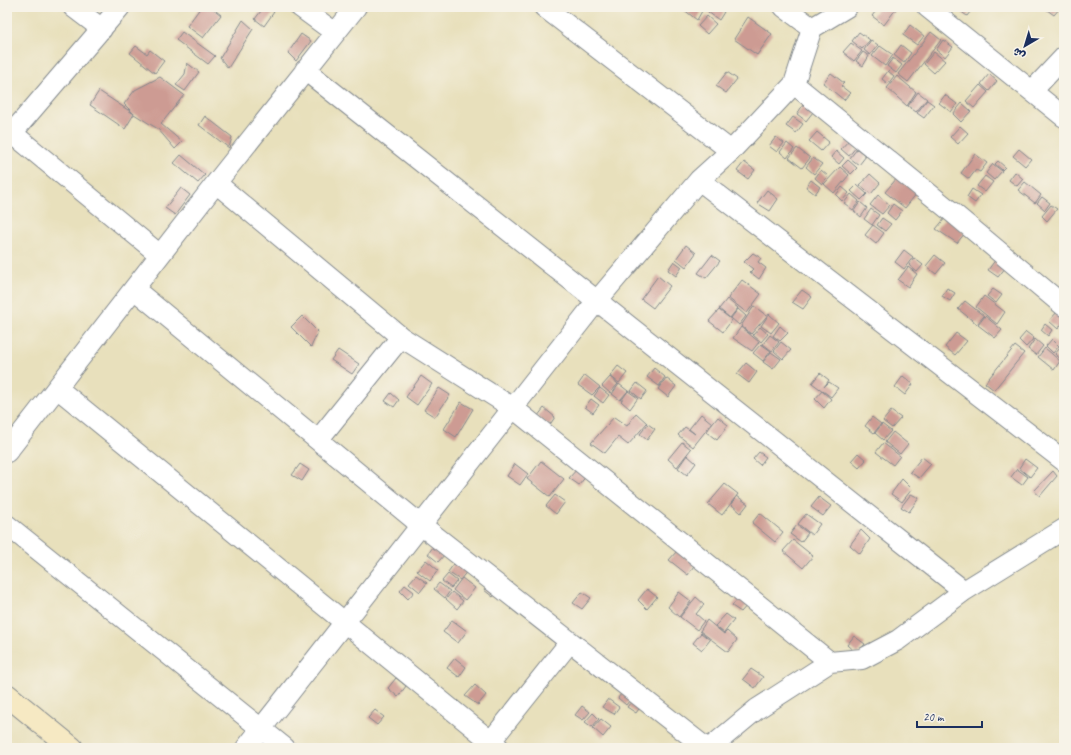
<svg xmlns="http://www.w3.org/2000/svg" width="1071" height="755" viewBox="0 0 1071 755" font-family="Caveat,'Playpen Sans Arabic',sans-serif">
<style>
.building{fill:#cd9b93}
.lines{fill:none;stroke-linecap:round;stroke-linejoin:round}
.street-casing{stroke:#82888d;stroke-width:22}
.secondary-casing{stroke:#82888d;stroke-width:24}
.street{stroke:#fff;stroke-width:20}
.secondary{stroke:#f6e9c3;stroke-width:22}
</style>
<rect width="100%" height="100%" fill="#f7f3e8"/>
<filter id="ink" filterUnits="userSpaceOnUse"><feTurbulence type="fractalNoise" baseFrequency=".025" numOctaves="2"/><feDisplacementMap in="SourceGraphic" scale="8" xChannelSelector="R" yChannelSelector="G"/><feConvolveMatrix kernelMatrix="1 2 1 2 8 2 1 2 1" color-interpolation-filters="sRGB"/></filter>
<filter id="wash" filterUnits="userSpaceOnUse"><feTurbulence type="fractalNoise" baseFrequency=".012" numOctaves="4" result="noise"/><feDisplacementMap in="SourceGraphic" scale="16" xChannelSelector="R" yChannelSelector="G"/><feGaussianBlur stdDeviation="0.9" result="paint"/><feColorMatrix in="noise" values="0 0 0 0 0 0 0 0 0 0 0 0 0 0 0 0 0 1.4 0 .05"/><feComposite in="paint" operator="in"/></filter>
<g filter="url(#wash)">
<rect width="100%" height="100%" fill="#e8e0bc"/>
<g id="blocks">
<!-- building -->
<path class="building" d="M201,7H211L221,15L203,38L187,26Z
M264,7H267L274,12L264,26L255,19Z
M684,7H697L702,11L697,20L683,9Z
M713,7H717L724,12L719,20L708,12Z
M879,7H894L896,9L884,25L872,16Z
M955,7H974L967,16Z
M1043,7H1061L1054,15Z
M707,16L716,24L707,34L698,26Z
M748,17L772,34L757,55L734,39Z
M243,20L253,29L228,68L220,58Z
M910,25L924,36L917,45L903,35Z
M182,32L215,56L208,64L176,40Z
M859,32L870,40L862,49L852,41Z
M931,32L941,40L908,82L898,74Z
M301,34L311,41L296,61L288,53Z
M871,40L878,45L870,55L864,50Z
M943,40L953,47L945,57L936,50Z
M851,43L862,51L854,61L843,52Z
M901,45L911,53L904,63L894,55Z
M136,46L147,54L150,50L164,61L155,73L130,53Z
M880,46L893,55L885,66L872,56Z
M863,52L869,56L863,66L856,61Z
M934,52L945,61L934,73L924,64Z
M893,58L902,65L896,73L887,66Z
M187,63L199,72L185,91L176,85L185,74Z
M888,71L894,76L888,84L882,79Z
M727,72L737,79L726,93L716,86Z
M831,73L844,83L841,86L850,93L844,100L823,83Z
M989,74L997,81L989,91L981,84Z
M897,76L916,92L907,106L887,88Z
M160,77L184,95L161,124L182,142L175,149L158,129L134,114L124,104L135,90Z
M980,85L988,92L974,108L966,101Z
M99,91L134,114L125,129L90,105Z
M918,92L927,99L916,112L908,106Z
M945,95L957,104L951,112L939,103Z
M927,100L934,105L924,118L917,113Z
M962,103L971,111L961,122L953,114Z
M803,105L813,112L806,121L797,114Z
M205,116L232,137L229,148L199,125Z
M793,117L803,124L796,133L786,126Z
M960,126L968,133L958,144L950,137Z
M817,132L829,142L821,151L809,141Z
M776,137L784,143L777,152L769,146Z
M848,141L856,147L849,156L841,149Z
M787,143L794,149L787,158L780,152Z
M797,148L810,158L802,168L789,158Z
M857,149L866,156L859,165L850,158Z
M1019,149L1031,159L1025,166L1013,156Z
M836,151L844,158L839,164L831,157Z
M975,154L987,163L980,172L976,170L969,179L961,173Z
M181,155L205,175L198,183L174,163Z
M813,158L822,164L814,174L806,167Z
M848,160L857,168L851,174L842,166Z
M998,161L1005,167L1002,170L995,164Z
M744,162L755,170L748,179L737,171Z
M993,164L1002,171L994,180L986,173Z
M840,167L849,175L834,193L824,184Z
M821,170L828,176L822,184L815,178Z
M1015,172L1023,179L1017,186L1009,180Z
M870,174L880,183L871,194L860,185Z
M985,176L993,182L985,192L977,186Z
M898,177L917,193L905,208L885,192Z
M811,180L820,187L815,194L806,187Z
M1025,182L1041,195L1035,203L1018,190Z
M857,185L867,194L861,200L851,191Z
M842,187L849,193L842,201L836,195Z
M181,188L190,195L175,215L165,208Z
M972,189L981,195L975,203L967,197Z
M767,190L778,199L770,211L757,203Z
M851,194L859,201L853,210L844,203Z
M878,195L890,205L882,214L870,205Z
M1042,197L1050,203L1045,210L1037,203Z
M860,202L867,208L861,217L854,211Z
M893,204L902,211L895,220L887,213Z
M1051,205L1057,209L1047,221L1042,216Z
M871,209L879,215L872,225L864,219Z
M946,217L965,233L957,243L936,229Z
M882,218L891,224L885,231L877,225Z
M873,225L884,233L876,244L865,235Z
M686,245L696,253L686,267L676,259Z
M904,250L913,257L904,269L895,262Z
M753,253L761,258L758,262L766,268L759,279L750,272L753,269L744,262Z
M712,255L720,261L706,278L698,273Z
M935,255L945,263L936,274L926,266Z
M914,258L923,265L917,272L909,265Z
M996,259L1006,267L998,277L988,270Z
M674,261L682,267L676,276L668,270Z
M908,267L917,274L908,287L898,280Z
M658,276L670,286L653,308L641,299Z
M742,280L761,294L747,313L728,298Z
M947,288L955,293L950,301L942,296Z
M993,289L1002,295L996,303L987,296Z
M802,290L812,297L803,309L792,302Z
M984,296L1005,312L997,324L976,307Z
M727,299L738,308L730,318L719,309Z
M965,301L984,316L977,324L958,309Z
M754,306L767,316L751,334L741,326Z
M738,309L746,316L739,325L731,318Z
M719,310L732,320L723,332L709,321Z
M1057,312L1064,319V321L1058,329L1049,321Z
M769,314L779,323L771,333L761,326Z
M302,316L318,332L311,347L291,327Z
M985,316L1002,330L995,338L978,325Z
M1045,324L1052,330L1048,336L1041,330Z
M780,326L788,333L780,341L773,336Z
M741,327L759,342L752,351L733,338Z
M760,327L768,334L761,342L753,335Z
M1026,332L1034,338L1026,347L1019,340Z
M956,333L967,341L955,355L945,347Z
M770,335L779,342L772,351L763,344Z
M1035,339L1043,346L1036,355L1028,349Z
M1052,339L1059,346L1053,353L1046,346Z
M781,342L791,350L783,359L774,351Z
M1064,343V362L1055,354Z
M761,344L771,351L763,361L753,353Z
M1015,346L1024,353L994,390L985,383Z
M1045,348L1060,361L1054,370L1038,357Z
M338,350L359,364L352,374L331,360Z
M771,352L781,359L773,369L763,362Z
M746,363L757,372L749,383L737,374Z
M618,366L627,373L619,383L610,376Z
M654,368L665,377L659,386L647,377Z
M820,373L829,380L824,387L829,382L838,388L831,397L812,383Z
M585,375L600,387L592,395L578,385Z
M421,376L432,384L417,405L406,397Z
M903,376L913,384L905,395L895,387Z
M610,377L618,384L610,393L602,386Z
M666,378L676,386L668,397L658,389Z
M637,383L647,391L641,399L631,391Z
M619,384L628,391L620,400L612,394Z
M439,388L450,395L435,417L424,410Z
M600,388L609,395L603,403L594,396Z
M628,391L638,398L630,409L621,401Z
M822,391L831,399L824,408L815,399Z
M391,393L399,400L394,407L385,401Z
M591,399L599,405L593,413L585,407Z
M461,402L473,409L456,437L444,429Z
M544,408L555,417L549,426L537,417Z
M891,411L901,418L892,428L883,421Z
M636,413L647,423L628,445L618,437L605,453L591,443L614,417L627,426Z
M701,414L712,423L693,447L678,435L685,427L695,434L689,429Z
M718,417L728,425L717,440L706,432Z
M872,417L881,424L874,433L865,426Z
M648,424L655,429L647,440L640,434Z
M882,424L891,431L883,440L875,433Z
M893,432L908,444L900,454L885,442Z
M682,442L691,449L677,467L668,459Z
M883,443L900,456L893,465L876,452Z
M759,452L766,457L760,465L753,459Z
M858,453L866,460L859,468L851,461Z
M687,455L696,463L687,475L678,468Z
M922,457L931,464L919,478L910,472Z
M1025,459L1037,468L1030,477L1019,468Z
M541,461L564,479L550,497L527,479Z
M300,464L309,470L302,481L292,475Z
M515,464L528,474L520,485L507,476Z
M578,468L587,475L579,485L569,478Z
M1017,469L1028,477L1022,485L1011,477Z
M1053,471L1057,476L1040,496L1034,491Z
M902,479L912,489L902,502L891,494Z
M725,484L738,494L722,515L708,504Z
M911,494L919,498L909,512L901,507Z
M555,495L565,502L556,514L546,506Z
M737,496L748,504L741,513L731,504Z
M819,497L831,506L823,516L811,507Z
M760,513L783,532L775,542L752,523Z
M806,514L820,524L812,535L798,524Z
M797,525L808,533L801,542L790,534Z
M861,530L870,539L860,554L850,545Z
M793,540L813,556L803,568L783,551Z
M435,544L446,553L438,562L428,554Z
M677,551L695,564L688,575L669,560Z
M426,560L438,570L430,581L417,571Z
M456,561L468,570L460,580L448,572Z
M448,574L457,581L451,588L442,581Z
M416,575L427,583L420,592L409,583Z
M462,578L475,588L465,600L453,590Z
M490,582L499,589L493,597L484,590Z
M439,583L450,591L445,598L434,589Z
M405,585L414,592L408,599L400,591Z
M647,589L657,597L647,609L638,600Z
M452,592L463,601L457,609L446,599Z
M582,592L591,598L582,609L573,603Z
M679,592L691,601L679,617L668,607Z
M696,597L704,604L696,614L704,621L697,630L680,617Z
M739,597L748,604L741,612L732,606Z
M726,614L734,620L724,633L715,626Z
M452,620L467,631L458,643L443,632Z
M707,620L724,634L727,631L737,640L728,652L700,631Z
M701,633L710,640L702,650L693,643Z
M854,636L865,644L857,654L847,645Z
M455,658L466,667L459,677L447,668Z
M751,669L763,677L755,688L743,679Z
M396,678L406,686L398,697L388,688Z
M475,685L486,695L478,705L465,696Z
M624,690L633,696L626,705L618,698Z
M635,697L643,703L636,713L627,707Z
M608,699L619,707L614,714L602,707Z
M582,706L590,712L583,720L575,715Z
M375,710L384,717L377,725L368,718Z
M593,713L599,719L592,727L585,722Z
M601,719L611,727L603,737L593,728Z"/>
</g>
</g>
<g filter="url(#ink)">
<use href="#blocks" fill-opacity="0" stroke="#82888d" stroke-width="1"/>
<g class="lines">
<defs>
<path id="street" d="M73,7L102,29
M300,7L334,32
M544,7L731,151
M784,7L812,28
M927,7L1064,117
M305,70L964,591
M794,84L953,213L1064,306
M1033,90L1064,57
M12,133L160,255
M7,139L120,7
M699,180L1064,461
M216,183L401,337L513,408L830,662
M134,289L421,525L706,748
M57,388L499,748
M318,440L401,337
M7,452L216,183L356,7
M7,525L285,748
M491,741L570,642
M246,748L596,302L699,180L731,151L794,84L812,28L847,7
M710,748L757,709L830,662L862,659L898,640L964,591L1064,529"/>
<path id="secondary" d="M7,695L72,748"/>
</defs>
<!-- street casing -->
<use href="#street" class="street-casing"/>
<!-- secondary casing -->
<use href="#secondary" class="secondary-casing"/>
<!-- street -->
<use href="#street" class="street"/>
<!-- secondary -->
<use href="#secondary" class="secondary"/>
</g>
</g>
<!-- margin -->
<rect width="1071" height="755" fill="none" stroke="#f7f3e8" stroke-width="24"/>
<!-- north arrow -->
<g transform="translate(1025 46) rotate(218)" stroke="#f7f3e8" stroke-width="3" paint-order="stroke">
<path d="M0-3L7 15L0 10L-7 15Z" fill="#1b2f5e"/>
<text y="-6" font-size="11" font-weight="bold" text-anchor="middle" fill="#1b2f5e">ش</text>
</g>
<!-- scale -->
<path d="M917 721v6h65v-6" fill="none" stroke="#1b2f5e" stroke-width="2"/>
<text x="923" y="721" font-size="12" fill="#1b2f5e" stroke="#f7f3e8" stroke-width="3" paint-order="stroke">20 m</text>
</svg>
